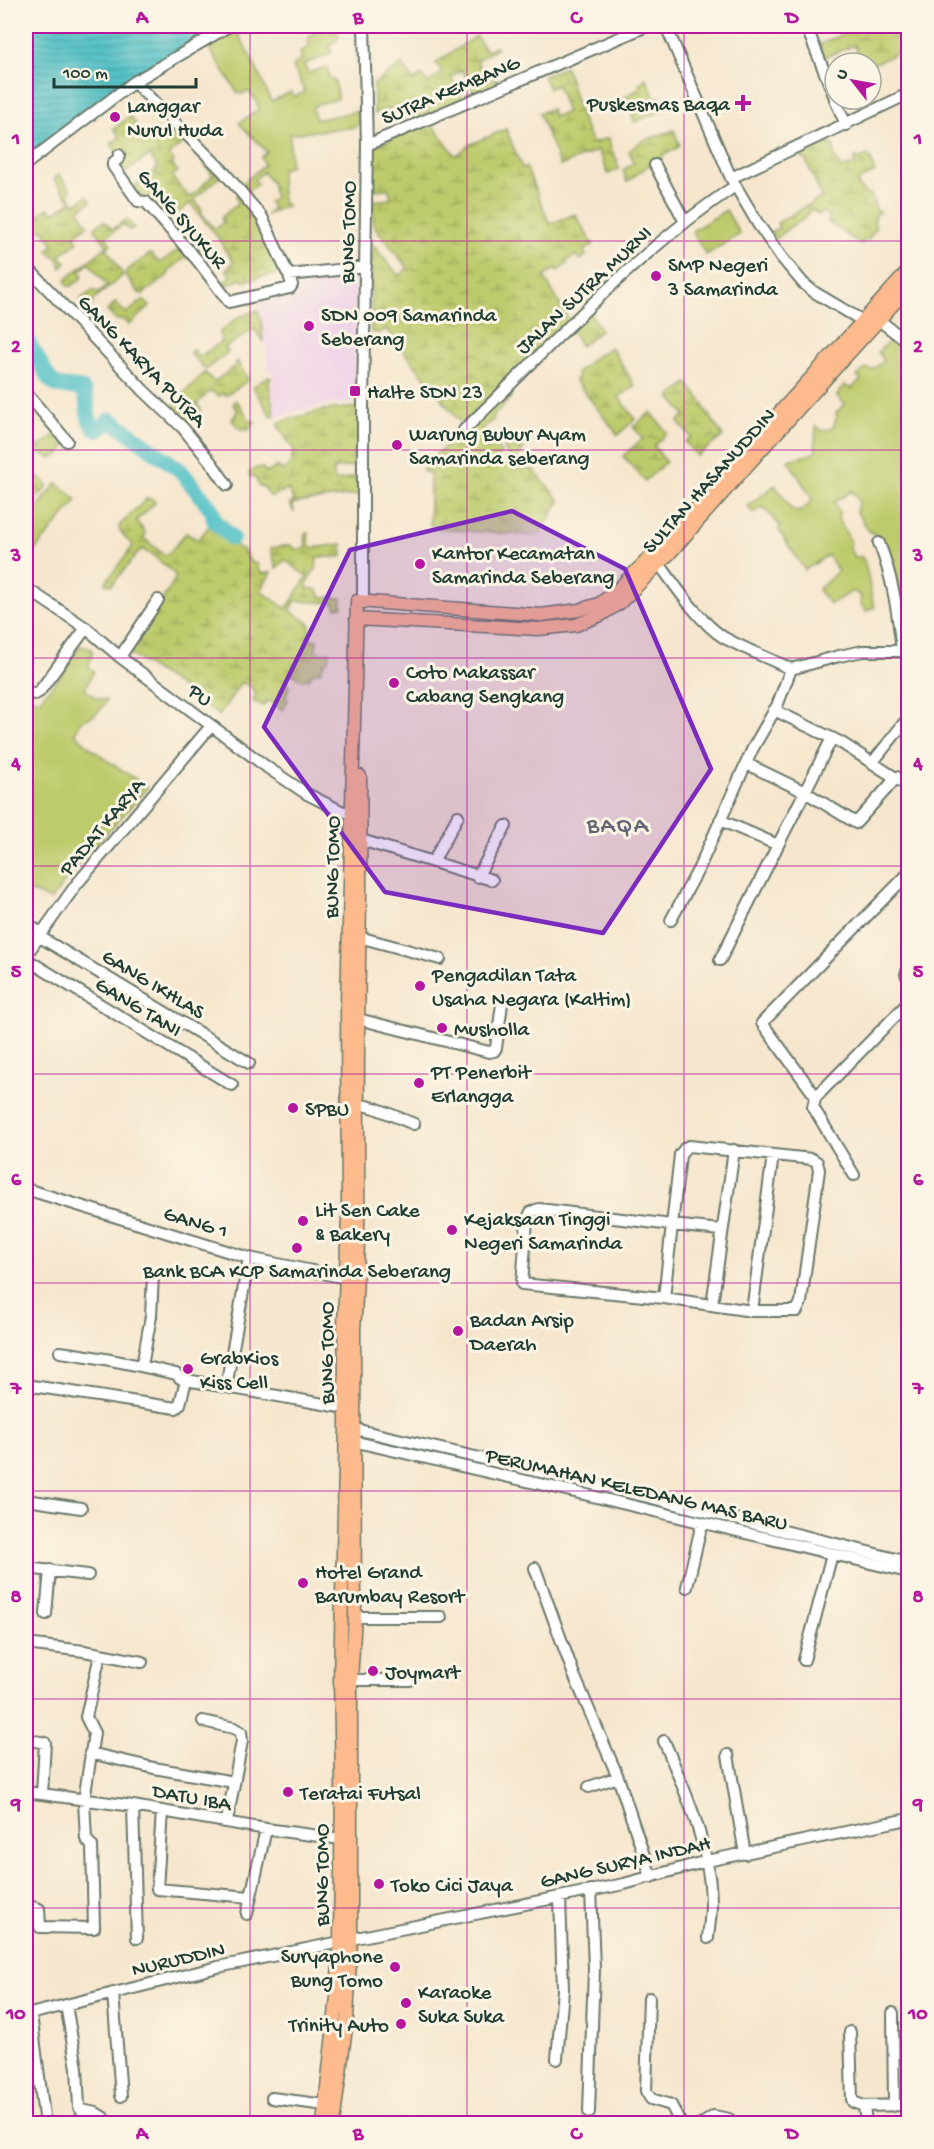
<svg xmlns="http://www.w3.org/2000/svg" width="934" height="2149" viewBox="0 0 934 2149" font-family="'Gochi Hand',sans-serif">
<style>
.built{fill:#eed0e8}
.green{fill:#becb6c;stroke:#6e8450;stroke-width:1.5}
.wetland{fill:url(#wetland-marsh);stroke:#6e8450;stroke-width:1.5}
.water{fill:url(#water-rules);stroke:#397f7e;stroke-width:1.5}
.lines{fill:none;stroke-linecap:round;stroke-linejoin:round}
.river{stroke:#53c1c7;stroke-width:16}
.minor-casing{stroke:#6a786a;stroke-width:14}
.major-casing{stroke:#6a786a;stroke-width:15}
.minor{stroke:#fff;stroke-width:10}
.major{stroke:#fcba8d;stroke-width:12}
.marked{fill:#7b2cbf;fill-opacity:0.2;stroke:#7b2cbf;stroke-width:4.5;stroke-linejoin:round}
.grid{fill:none;stroke:#b5179e;stroke-width:1.5;stroke-opacity:0.55}
.poi-dot{fill:#b5179e;stroke:#fcf5e5;stroke-width:2}
.labels{text-anchor:middle;stroke-width:6;stroke-linejoin:round;paint-order:stroke}
.street-label{font-size:21px;fill:#1f3d34;stroke:#fcf5e5}
.poi-label{font-size:21px;fill:#1f3d34;stroke:#fcf5e5;text-anchor:start}
.quarter-label{font-size:24px;letter-spacing:1.5px;fill:#616576;stroke:#fcf5e5}
.neatline{fill:none;stroke:#b5179e;stroke-width:2}
.grid-label{font-size:20px;text-anchor:middle;font-weight:bold;fill:#b5179e}
</style>
<defs>
<pattern id="wetland-marsh" width="20" height="14" patternUnits="userSpaceOnUse" patternTransform="scale(1.5)"><rect width="20" height="14" fill="#becb6c"/><path d="M1 5h8M5 5V1M11 12h8M15 12V8" fill="none" stroke="#9aa65a"/></pattern>
<pattern id="water-rules" width="6" height="5" patternUnits="userSpaceOnUse" patternTransform="scale(1.5)"><rect width="6" height="5" fill="#53c1c7"/><path d="M0 2.5h6" fill="none" stroke="#449ea2"/></pattern>
</defs>
<rect width="100%" height="100%" fill="#fcf5e5"/>
<filter id="ink" filterUnits="userSpaceOnUse"><feTurbulence type="fractalNoise" baseFrequency=".0167" numOctaves="2"/><feDisplacementMap in="SourceGraphic" scale="12" xChannelSelector="R" yChannelSelector="G"/><feConvolveMatrix kernelMatrix="1 2 1 2 8 2 1 2 1" color-interpolation-filters="sRGB"/></filter>
<filter id="wash" filterUnits="userSpaceOnUse"><feTurbulence type="fractalNoise" baseFrequency=".008" numOctaves="4" result="noise"/><feDisplacementMap in="SourceGraphic" scale="24" xChannelSelector="R" yChannelSelector="G"/><feGaussianBlur stdDeviation="1.35" result="paint"/><feColorMatrix in="noise" values="0 0 0 0 0 0 0 0 0 0 0 0 0 0 0 0 0 1.4 0 .05"/><feComposite in="paint" operator="in"/></filter>
<g filter="url(#wash)">
<rect width="100%" height="100%" fill="#f6e6cd"/>
<!-- built -->
<path class="built" d="M355,273V402L325,405L276,416L272,384L274,383L272,371H269L259,300L290,294V290H296V279Z"/>
<!-- green -->
<path class="green" d="M325,26H330L332,30L339,34L337,40L330,45L331,54L304,64L308,73L327,67L330,79L335,81L338,99L317,104L312,109L316,119H321L357,111L359,114L360,123L355,127L290,134V167L283,168L281,171L282,203L287,205L286,207H283L266,215L273,209L269,202L275,197L271,182L263,172L254,180L258,184L248,191L242,184L264,165L261,157L267,152L239,123L259,109L256,100L248,91L242,94L238,93L208,47L214,40L232,29L236,30L255,65L270,99L272,101L291,92L294,97L305,92L293,66L302,59L300,52L309,47C304,34 317,32 325,26Z
M726,210L740,234L706,255L692,231Z
M890,340L899,343L905,352L908,349V641L906,640L900,617L893,563L878,536L869,531L856,511L859,501L852,491L834,502L839,512L838,519L851,542L849,547L854,557H862C871,572 867,591 875,607L866,611L860,603L861,596L853,591L830,604L818,590L838,571L828,555L805,570L779,531L780,526L763,507L753,513L748,506L775,485L792,510L799,512L809,504L812,498L788,460L812,454L816,451L815,444L816,426L822,431L833,428L837,416L836,413L845,404L837,396L844,385L851,389L861,380L857,376L867,368L872,370L884,361L878,352Z
M57,483L77,500L26,561V522Z
M80,646L92,649V656L88,667L94,671L85,689L96,698L107,700C101,711 94,718 82,720L75,733C95,755 124,771 148,787L66,879L51,900L35,893L26,892V694L32,698L39,700L64,672Z"/>
<!-- wetland -->
<path class="wetland" d="M858,26H891L897,37L904,36L908,43V48L871,65V63H861L855,45L824,57L819,45Z
M476,36L486,51L495,46L497,49L477,60L487,82L497,78L500,83L475,94L462,70L451,77L463,100L414,121L410,109L404,110L402,105L374,114V84L402,64L413,80L422,75L427,83L442,73L436,63Z
M566,67L579,112L592,143L609,138L611,149L618,161L616,163L619,169L608,174L598,150L560,166L539,113L551,109L554,117L567,112L557,85L549,88L543,76Z
M646,78L655,98L660,97L665,109L635,122L624,98L640,88L639,84Z
M130,116L136,124L133,127L137,132L140,131L138,136L142,139L156,129L159,135L162,136L174,126L186,140L169,155L174,161L171,164L178,171L172,177L189,197H191L213,175L205,165L209,161L223,174L194,199L202,210L201,213L215,229L224,222L221,219L222,217L238,203L236,196L238,194L256,214L283,273L260,277L244,282L241,279L222,288L221,284L231,276L226,269L234,262L223,247V244L190,203L167,222L133,187L158,168L150,155L122,175L114,165L121,158L111,144L120,137L114,129Z
M431,123L456,156L469,145L506,129L522,168L526,167L550,224L575,214L593,245L584,250L586,256L580,260L576,255L566,261L567,264L558,271L556,268L544,277L570,322L465,428L386,329L379,333L371,332L372,244L399,276L408,268L374,226L372,201L391,199L389,189L373,190V146Z
M674,130L680,146L653,162L627,182L623,170L634,163L629,151L642,141Z
M830,142L833,145L834,154L841,169L855,164V157L860,159L866,155L870,157L875,172L859,180L857,183L864,193L871,194L876,210L880,212L876,215L874,223L876,228L868,240H864L861,244L828,222L830,218L823,212L819,215L811,209L803,220L791,226L776,239L770,233L779,228L777,223L822,197L806,160L801,157V155Z
M59,175L71,190L68,194L75,204L87,196L91,201L79,211L88,225L74,236L78,242L77,243L60,255L66,263L61,268L59,260L48,251L52,246V242L43,230H37L26,243V228L32,223V220L48,208L54,213L71,202L54,179Z
M127,219L134,228L129,230L124,224L106,237L111,244L108,247L94,228L104,221L112,229Z
M106,247L123,275L93,300V303L77,317L76,313L84,306L81,299L93,290L98,293L107,285L89,263L80,271L83,277L72,286H68L65,280Z
M182,247L188,255L169,271L168,275L143,294L139,293L125,275L126,271L150,254H152L158,262H161Z
M143,300L150,306L129,325L122,319L116,320L107,311L116,302L120,308L127,313Z
M255,311H258L262,324L263,341L254,329L227,346L225,348L228,352L226,354L206,369L204,368L190,353L193,349L199,357L222,341L219,333L237,318Z
M589,311L601,330L581,346L571,331Z
M611,347L635,386L619,397L635,419L618,435L575,380L578,376L577,373L592,359Z
M237,361L248,379L247,381L227,395L222,393L220,396L210,391L197,404L201,410L188,424L171,410L176,401L205,372L214,382L235,366Z
M268,377L271,378L269,384L274,413V416H271L253,387Z
M687,383L704,404L703,406L723,436L697,456L685,442L691,437L678,422L685,415L670,397Z
M507,392L512,396L493,417L494,419L482,429L501,453L493,461L499,468L511,458L504,449L515,439L524,448L516,459L522,464V466L532,471L533,469L560,501L538,536L439,529L438,526L430,525V473L423,472L424,456L431,458L466,431Z
M235,401L238,402L249,420L255,421L249,430H241L232,420L238,410L233,405Z
M360,407L358,464L350,467L335,468L333,476L336,481L359,476L360,494L296,503L293,504L294,513L290,504L294,501L288,489L271,497L264,487L259,486L254,476L250,477L249,473L256,468H262L267,473L277,466L283,470L293,462L291,457L295,452L278,426L279,422L324,410Z
M651,412L667,433L654,446L666,462L645,481L623,456L643,438L633,427Z
M57,432L66,444L58,456L50,458L36,451L26,462V442L30,440L36,447L45,443Z
M26,473L42,479L47,485V488L34,500L26,491Z
M147,498L154,500L155,503L136,521L145,532L144,538L164,555L168,554L186,533L198,540L211,524C222,528 231,538 238,548L243,549L251,563H257L258,569L261,574L271,572L261,591L285,608L289,605L307,577L285,560L276,568L271,548L290,545L293,546V549H303L306,547L305,534L308,533L309,544L312,548L342,544L343,555L341,557H317L316,569C310,575 307,580 307,588L318,590L320,597L342,598V607L336,608L335,603L296,601L290,610L310,624V639L317,640L316,649L318,653L330,652L329,659L324,663L321,672H314L309,679L302,680L291,673L285,681L289,687L286,698L288,701L282,710L267,700L264,706L253,701L256,694L250,686L241,682L219,716L183,688L130,654L175,579V574L151,554L141,549L112,585H108L105,583L133,546L120,531L119,526Z"/>
<!-- water -->
<path class="water" d="M26,26H219C150,63 87,111 26,159Z"/>
<g class="lines">
<!-- river -->
<path class="river" d="M26,338L50,380L58,386L81,388C93,400 81,420 98,430L110,420L114,422L180,470L212,510L214,520L232,538"/>
</g>
</g>
<g filter="url(#ink)">
<g class="lines">
<defs>
<path id="minor" d="M666,26L731,178L758,224L782,258L803,283L814,292L863,321
M806,26L835,98
M808,32L822,26
M134,82L223,171L262,217L287,272
M835,99L846,125
M367,145L647,26
M119,155L118,159L113,163V166L138,201L146,202L198,261L229,302L290,288L292,285L289,275L366,267
M26,164L134,82L229,26
M655,165L685,222
M731,178L908,94
M26,266L144,391L183,428L213,465L227,485
M879,320L897,334L908,340
M26,393L67,441
M464,430C552,345 633,254 735,186
M655,558C672,581 699,622 723,637C744,649 769,658 791,669
M26,588L86,628L120,657L268,768L307,794L341,811L358,815
M363,603V404L367,145L364,26
M120,657L158,600
M791,669L839,656L863,651H902C898,614 893,578 879,543
M26,691L35,694L39,692L86,628
M774,710L840,742L908,786
M873,762L908,718
M747,764L805,792L856,823L897,777
M720,820L778,845
M361,840L492,880
M433,862L458,816
M908,874L762,1023L814,1094L818,1095L908,1003
M477,877L506,826
M671,920L699,868L753,748L777,706L791,669
M26,924L42,933
M40,937L249,1063
M359,937L440,959
M26,955L76,885L211,726
M26,959L232,1085
M720,960L832,738
M908,969L906,974L908,978
M358,1019L489,1052L494,1051L496,1048L502,1004
M816,1095L813,1107L854,1175
M358,1104L375,1108L414,1124
M689,1146L812,1159L817,1162L819,1170L801,1302L797,1311H752L664,1298L522,1284L527,1220L531,1212L539,1209L672,1225L680,1155L685,1148Z
M26,1189L249,1258L351,1279
M664,1298L672,1225L721,1230
M712,1305L734,1150
M752,1311L773,1155
M60,1352C99,1357 138,1365 176,1374L180,1378L186,1380
M142,1366L151,1316L153,1275
M26,1385L176,1408L180,1404L186,1380L352,1409
M226,1387L249,1258
M346,1427L648,1497L908,1562
M348,1440L592,1496L908,1572
M26,1500L81,1508
M26,1568L88,1575
M535,1568L574,1675L618,1777L651,1877
M687,1587L702,1523
M46,1614L50,1570
M355,1617H441
M26,1644L84,1651L142,1662
M804,1660L832,1554
M351,1680H410
M203,1721L234,1728L241,1732L242,1741L227,1821
M26,1739L45,1743L42,1794
M664,1741C686,1793 711,1848 711,1905C711,1916 709,1927 708,1938
M90,1753L154,1768L234,1782
M728,1755L745,1854
M589,1787L618,1777
M26,1792L133,1806L266,1829L349,1840
M133,1806L137,1938
M162,1811L157,1889L250,1897
M26,1905L39,1909L40,1927L94,1928L92,1846L86,1839L84,1801L94,1733L86,1717L100,1655
M247,1914L266,1829
M351,1939L624,1884L707,1861L908,1819
M113,1993L121,2096
M649,1998L646,2091L651,2099L671,2105L681,2124
M66,2005L77,2068L79,2107L81,2110L96,2113L104,2118L106,2124
M893,2013L894,2106
M31,2014L45,2124
M26,2015L218,1967L340,1942
M850,2032L852,2099L853,2102L864,2106L866,2124
M557,2059L563,1990L560,1897
M272,2098L333,2106
M864,2106L908,2105
M589,2112L594,1969L591,1890
M702,2124L714,2116L729,2119"/>
<path id="major" d="M356,619L538,629L576,625L601,615L620,603L669,554L761,450L908,288
M323,2124L337,1997L340,1942L342,1783L340,1680L346,1424L344,1327L348,1216L347,1005L357,601L541,615L579,610L599,604L615,592L681,526L750,445L908,271
M333,2124L347,2020L351,1939V1680L355,1617L354,1329C361,1239 357,1149 358,1059C358,965 362,870 360,776"/>
</defs>
<!-- minor casing -->
<use href="#minor" class="minor-casing"/>
<!-- major casing -->
<use href="#major" class="major-casing"/>
<!-- minor -->
<use href="#minor" class="minor"/>
<!-- major -->
<use href="#major" class="major"/>
</g>
</g>
<!-- marked area -->
<path class="marked" d="M512,511L625,569L711,769L603,933L385,892L264,727L350,550Z"/>
<!-- grid -->
<path class="grid" d="M250,26V2124M467,26V2124M684,26V2124M26,241H908M26,450H908M26,658H908M26,866H908M26,1074H908M26,1283H908M26,1491H908M26,1699H908M26,1908H908"/>
<!-- markers -->
<g class="poi-dot">
<path d="M740 94h6v6h6v6h-6v6h-6v-6h-6v-6h6z"/>
<circle cx="115" cy="117" r="6"/>
<circle cx="656" cy="276" r="6"/>
<circle cx="309" cy="326" r="6"/>
<rect x="349" y="385" width="12" height="12" rx="3"/>
<circle cx="397" cy="445" r="6"/>
<circle cx="420" cy="564" r="6"/>
<circle cx="394" cy="683" r="6"/>
<circle cx="420" cy="986" r="6"/>
<circle cx="442" cy="1028" r="6"/>
<circle cx="419" cy="1083" r="6"/>
<circle cx="293" cy="1108" r="6"/>
<circle cx="303" cy="1221" r="6"/>
<circle cx="452" cy="1230" r="6"/>
<circle cx="297" cy="1248" r="6"/>
<circle cx="458" cy="1331" r="6"/>
<circle cx="188" cy="1369" r="6"/>
<circle cx="303" cy="1583" r="6"/>
<circle cx="373" cy="1671" r="6"/>
<circle cx="288" cy="1792" r="6"/>
<circle cx="379" cy="1884" r="6"/>
<circle cx="395" cy="1967" r="6"/>
<circle cx="406" cy="2003" r="6"/>
<circle cx="401" cy="2024" r="6"/>
</g>
<g class="labels">
<!-- street labels -->
<g class="street-label">
<text transform="translate(450 89) rotate(-23)" y="7">SUTRA KEMBANG</text>
<text transform="translate(183 218) rotate(49)" y="7">GANG SYUKUR</text>
<text transform="translate(347 232) rotate(-89)" y="7">BUNG TOMO</text>
<text transform="translate(583 289) rotate(-43)" y="7">JALAN SUTRA MURNI</text>
<text transform="translate(143 360) rotate(46)" y="7">GANG KARYA PUTRA</text>
<text transform="translate(708 480) rotate(-48)" y="7">SULTAN HASANUDDIN</text>
<text transform="translate(201 694) rotate(37)" y="7">PU</text>
<text transform="translate(101 826) rotate(-50)" y="7">PADAT KARYA</text>
<text transform="translate(331 867) rotate(-89)" y="7">BUNG TOMO</text>
<text transform="translate(154 983) rotate(31)" y="7">GANG IKHLAS</text>
<text transform="translate(139 1006) rotate(31)" y="7">GANG TANI</text>
<text transform="translate(196 1221) rotate(17)" y="7">GANG 1</text>
<text transform="translate(326 1353) rotate(-90)" y="7">BUNG TOMO</text>
<text transform="translate(637 1488) rotate(13)" y="7">PERUMAHAN KELEDANG MAS BARU</text>
<text transform="translate(192 1796) rotate(10)" y="7">DATU IBA</text>
<text transform="translate(625 1861) rotate(-13)" y="7">GANG SURYA INDAH</text>
<text transform="translate(321 1875) rotate(-90)" y="7">BUNG TOMO</text>
<text transform="translate(178 1958) rotate(-13)" y="7">NURUDDIN</text>
</g>
<!-- poi labels -->
<g class="poi-label">
<text x="730" y="110" text-anchor="end">Puskesmas Baqa</text>
<text x="127" y="112">Langgar<tspan x="127" dy="24">Nurul Huda</tspan></text>
<text x="668" y="271">SMP Negeri<tspan x="668" dy="24">3 Samarinda</tspan></text>
<text x="321" y="321">SDN 009 Samarinda<tspan x="321" dy="24">Seberang</tspan></text>
<text x="367" y="398">Halte SDN 23</text>
<text x="409" y="440">Warung Bubur Ayam<tspan x="409" dy="24">Samarinda seberang</tspan></text>
<text x="432" y="559">Kantor Kecamatan<tspan x="432" dy="24">Samarinda Seberang</tspan></text>
<text x="406" y="678">Coto Makassar<tspan x="406" dy="24">Cabang Sengkang</tspan></text>
<text x="432" y="981">Pengadilan Tata<tspan x="432" dy="24">Usaha Negara (Kaltim)</tspan></text>
<text x="454" y="1035">Musholla</text>
<text x="431" y="1078">PT Penerbit<tspan x="431" dy="24">Erlangga</tspan></text>
<text x="305" y="1115">SPBU</text>
<text x="315" y="1216">Lit Sen Cake<tspan x="315" dy="24">&amp; Bakery</tspan></text>
<text x="464" y="1225">Kejaksaan Tinggi<tspan x="464" dy="24">Negeri Samarinda</tspan></text>
<text x="297" y="1277" text-anchor="middle">Bank BCA KCP Samarinda Seberang</text>
<text x="470" y="1326">Badan Arsip<tspan x="470" dy="24">Daerah</tspan></text>
<text x="200" y="1364">GrabKios<tspan x="200" dy="24">Kiss Cell</tspan></text>
<text x="315" y="1578">Hotel Grand<tspan x="315" dy="24">Barumbay Resort</tspan></text>
<text x="385" y="1678">Joymart</text>
<text x="300" y="1799">Teratai Futsal</text>
<text x="391" y="1891">Toko Cici Jaya</text>
<text x="383" y="1962" text-anchor="end">Suryaphone<tspan x="383" dy="24">Bung Tomo</tspan></text>
<text x="418" y="1998">Karaoke<tspan x="418" dy="24">Suka Suka</tspan></text>
<text x="389" y="2031" text-anchor="end">Trinity Auto</text>
</g>
<!-- quarter labels -->
<g class="quarter-label">
<text x="618" y="832">BAQA</text>
</g>
</g>
<!-- margin -->
<rect width="934" height="2149" fill="none" stroke="#fcf5e5" stroke-width="66"/>
<!-- north arrow -->
<g transform="translate(853 81) rotate(301)"><circle r="28" fill="#fcf5e5" stroke="#a4ab9e" stroke-width="1.5"/>
<path d="M0-4.5L10 22L0 15L-10 22Z" fill="#b5179e"/>
<text y="-9" font-size="16" font-weight="bold" text-anchor="middle" fill="#1f3d34">U</text>
</g>
<!-- scale -->
<path d="M54 78v9h142v-9" fill="none" stroke="#1f3d34" stroke-width="3"/>
<text x="63" y="78" font-size="18" fill="#1f3d34" stroke="#fcf5e5" stroke-width="4.5" paint-order="stroke">100 m</text>
<rect x="33" y="33" width="868" height="2083" class="neatline"/>
<g class="grid-label">
<text x="142" y="23">A</text>
<text x="358" y="23">B</text>
<text x="576" y="23">C</text>
<text x="792" y="23">D</text>
<text x="16" y="144">1</text>
<text x="918" y="144">1</text>
<text x="16" y="352">2</text>
<text x="918" y="352">2</text>
<text x="16" y="561">3</text>
<text x="918" y="561">3</text>
<text x="16" y="769">4</text>
<text x="918" y="769">4</text>
<text x="16" y="977">5</text>
<text x="918" y="977">5</text>
<text x="16" y="1185">6</text>
<text x="918" y="1185">6</text>
<text x="16" y="1394">7</text>
<text x="918" y="1394">7</text>
<text x="16" y="1602">8</text>
<text x="918" y="1602">8</text>
<text x="16" y="1810">9</text>
<text x="918" y="1810">9</text>
<text x="16" y="2019">10</text>
<text x="918" y="2019">10</text>
<text x="142" y="2139">A</text>
<text x="358" y="2139">B</text>
<text x="576" y="2139">C</text>
<text x="792" y="2139">D</text>
</g>
</svg>
